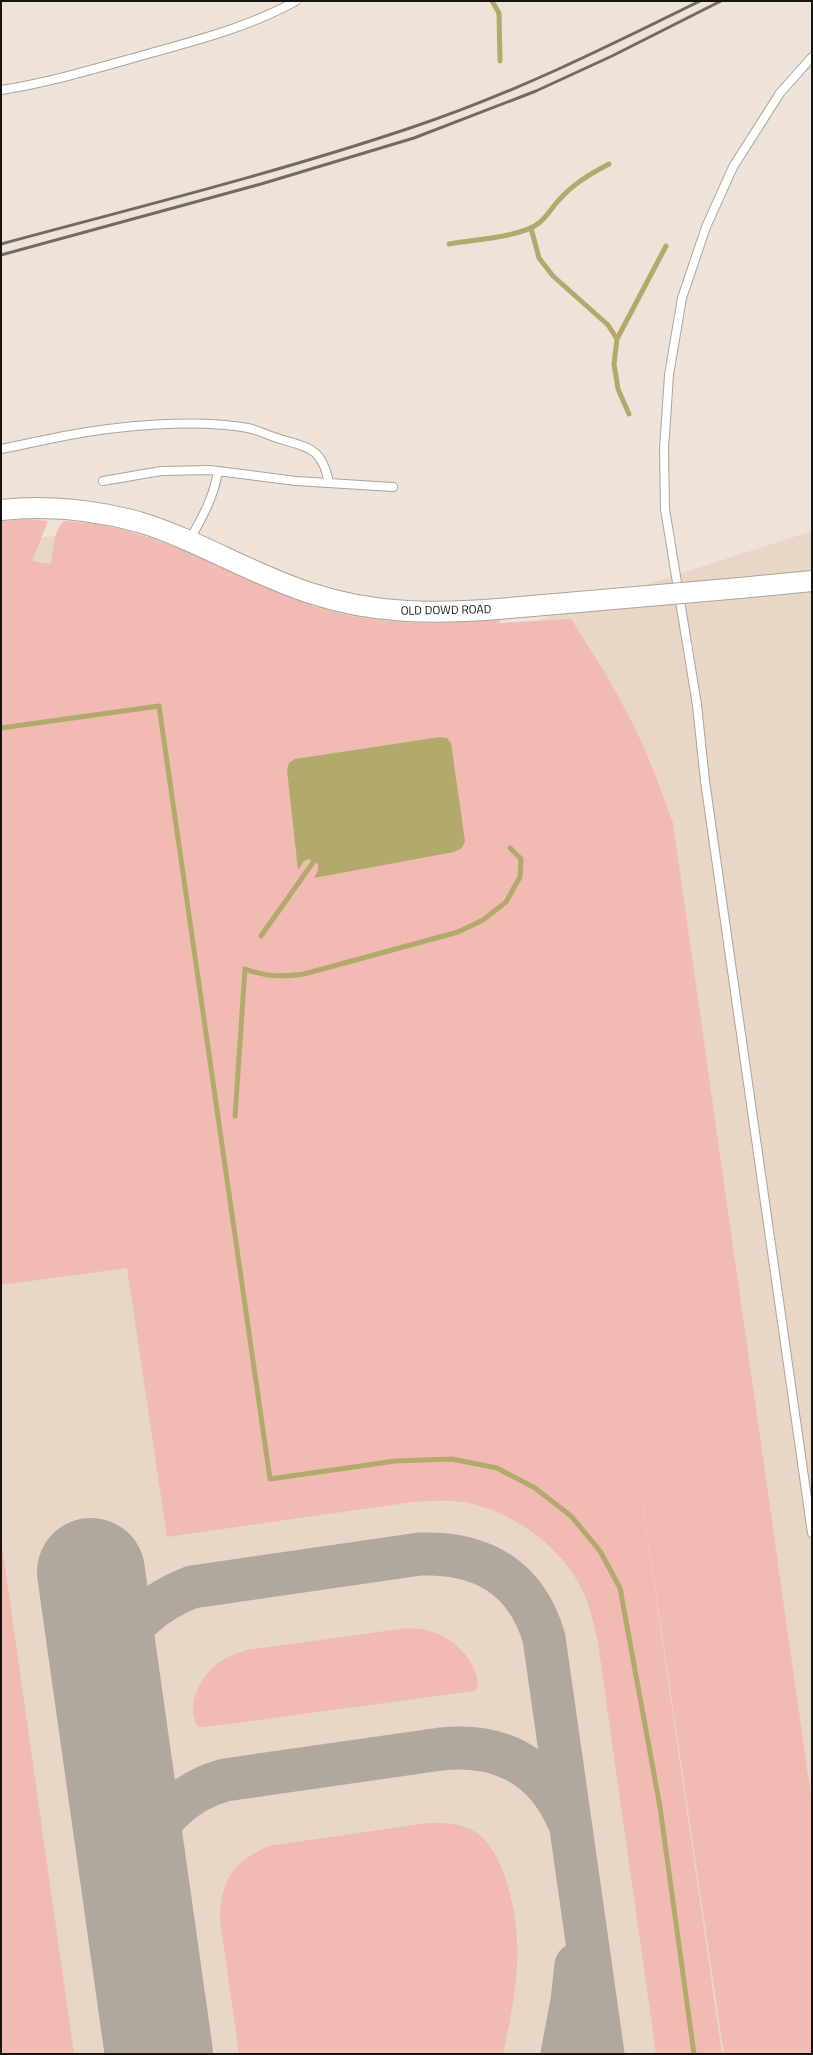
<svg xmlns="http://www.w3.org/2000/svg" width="813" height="2055" viewBox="0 0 813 2055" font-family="'Titillium Web',sans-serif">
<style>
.built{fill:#e8d6c6}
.green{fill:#f1bbb3}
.water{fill:#b2aa6c}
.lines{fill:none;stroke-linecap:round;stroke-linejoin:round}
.stream{stroke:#b2aa6c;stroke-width:5}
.taxiway{stroke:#b0a79e;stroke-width:43}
.runway{stroke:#b0a79e;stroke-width:108}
.service-casing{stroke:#aea399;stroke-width:10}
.tertiary-casing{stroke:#aea399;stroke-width:22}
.service{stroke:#fff;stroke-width:8}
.tertiary{stroke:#fff;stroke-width:20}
.rail{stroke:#726b64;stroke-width:3}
.tertiary-bridge-casing{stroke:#aea399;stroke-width:22;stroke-linecap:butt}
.tertiary-bridge{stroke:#fff;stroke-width:20}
.labels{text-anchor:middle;stroke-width:3.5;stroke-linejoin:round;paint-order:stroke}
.street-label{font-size:12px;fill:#17130f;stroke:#fff}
</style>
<rect width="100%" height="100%" fill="#efe3d9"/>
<!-- built -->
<path class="built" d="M812,531V2054H1V545L70,533L501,632Z"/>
<!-- green -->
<path class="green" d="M27,519L48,521L32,561L51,564C53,551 54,529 64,521C94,523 123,528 151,538C207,557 259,588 316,607C375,626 438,625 499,619L500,623L571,619C592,652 613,684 630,719C648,752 660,788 673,823L812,1804V2054H724L627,1396L722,2054H656L598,1643C593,1622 589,1601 578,1582C557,1545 516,1515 473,1504C454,1499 433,1501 413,1502L167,1537L127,1268L1,1285V521Z
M1,1539L74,2054H1Z
M407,1628C413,1629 420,1628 426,1630C451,1635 478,1660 478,1687L475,1691L206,1727H198C184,1703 203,1670 226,1658C232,1654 240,1653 246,1650Z
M428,1823C442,1823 457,1823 470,1829C487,1837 498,1857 504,1874C526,1939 517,1989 503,2054H239L220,1920C221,1880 232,1863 268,1846Z"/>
<!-- water -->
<path class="water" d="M440,737L447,738L451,743L465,841L462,848L454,852L314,878L318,871V864L309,859L304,861L298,870L287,770L289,763L295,759Z"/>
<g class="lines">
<!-- stream -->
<path class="stream" d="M492,1L499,13L500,61
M531,228L539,258L553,276L608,325L617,339L614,364L618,389L629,414
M449,244C472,240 522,237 539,223C547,217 552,207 559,200C573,184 590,174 609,164
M617,339L666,246
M1,728L159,706L270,1479L395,1461L452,1459L497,1468L535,1488L571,1516L600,1551L620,1588L660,1807L694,2054
M261,936L314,861
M235,1116L245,969C266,977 283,977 304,974L458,932L483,920L506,902L520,877L521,859L510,848"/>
<!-- taxiway -->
<path class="taxiway" d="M109,1701C110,1689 110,1675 113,1664C122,1626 158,1600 192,1587L420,1554C482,1552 526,1577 544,1638L603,2054
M140,1921C140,1904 139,1886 141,1868C148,1824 184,1791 225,1780L441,1749C498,1743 543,1764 567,1818
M562,2054L572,2001L576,1965"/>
<!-- runway -->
<path class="runway" d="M91,1572L159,2054"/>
<defs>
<path id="service" d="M812,57L780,93L733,167L706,227L682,298L669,375L664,449L665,509L697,705L705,781L812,1533
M1,90C52,82 101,67 151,53C201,39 251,26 296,1
M1,449C22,445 43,440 64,436C116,426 196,418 248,428C258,430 267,435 277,438C309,448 322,447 329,483
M103,481L161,471L210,470L296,481L393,487
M189,541C202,518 214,497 218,471"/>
<path id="tertiary" d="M1,510C47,505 95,510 139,522C198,540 251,574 310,593C373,614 433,614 498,609
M740,588L812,581"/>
</defs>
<!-- service casing -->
<use href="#service" class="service-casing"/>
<!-- tertiary casing -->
<use href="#tertiary" class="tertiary-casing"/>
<!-- service -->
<use href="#service" class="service"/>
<!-- tertiary -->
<use href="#tertiary" class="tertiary"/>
<!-- rail -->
<path class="rail" d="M1,244C138,207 276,173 410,128C510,95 605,48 700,1
M1,255L261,184L414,138L536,91L612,56L721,1"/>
<defs>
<path id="tertiary-bridge" d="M498,609L740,588"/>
</defs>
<!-- tertiary-bridge casing -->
<use href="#tertiary-bridge" class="tertiary-bridge-casing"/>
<!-- tertiary-bridge -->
<use href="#tertiary-bridge" class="tertiary-bridge"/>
</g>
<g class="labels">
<!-- street labels -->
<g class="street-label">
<text transform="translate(446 610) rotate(-1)" y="4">OLD DOWD ROAD</text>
</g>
</g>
<!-- border -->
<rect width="813" height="2055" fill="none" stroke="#17130f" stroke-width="4"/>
</svg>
